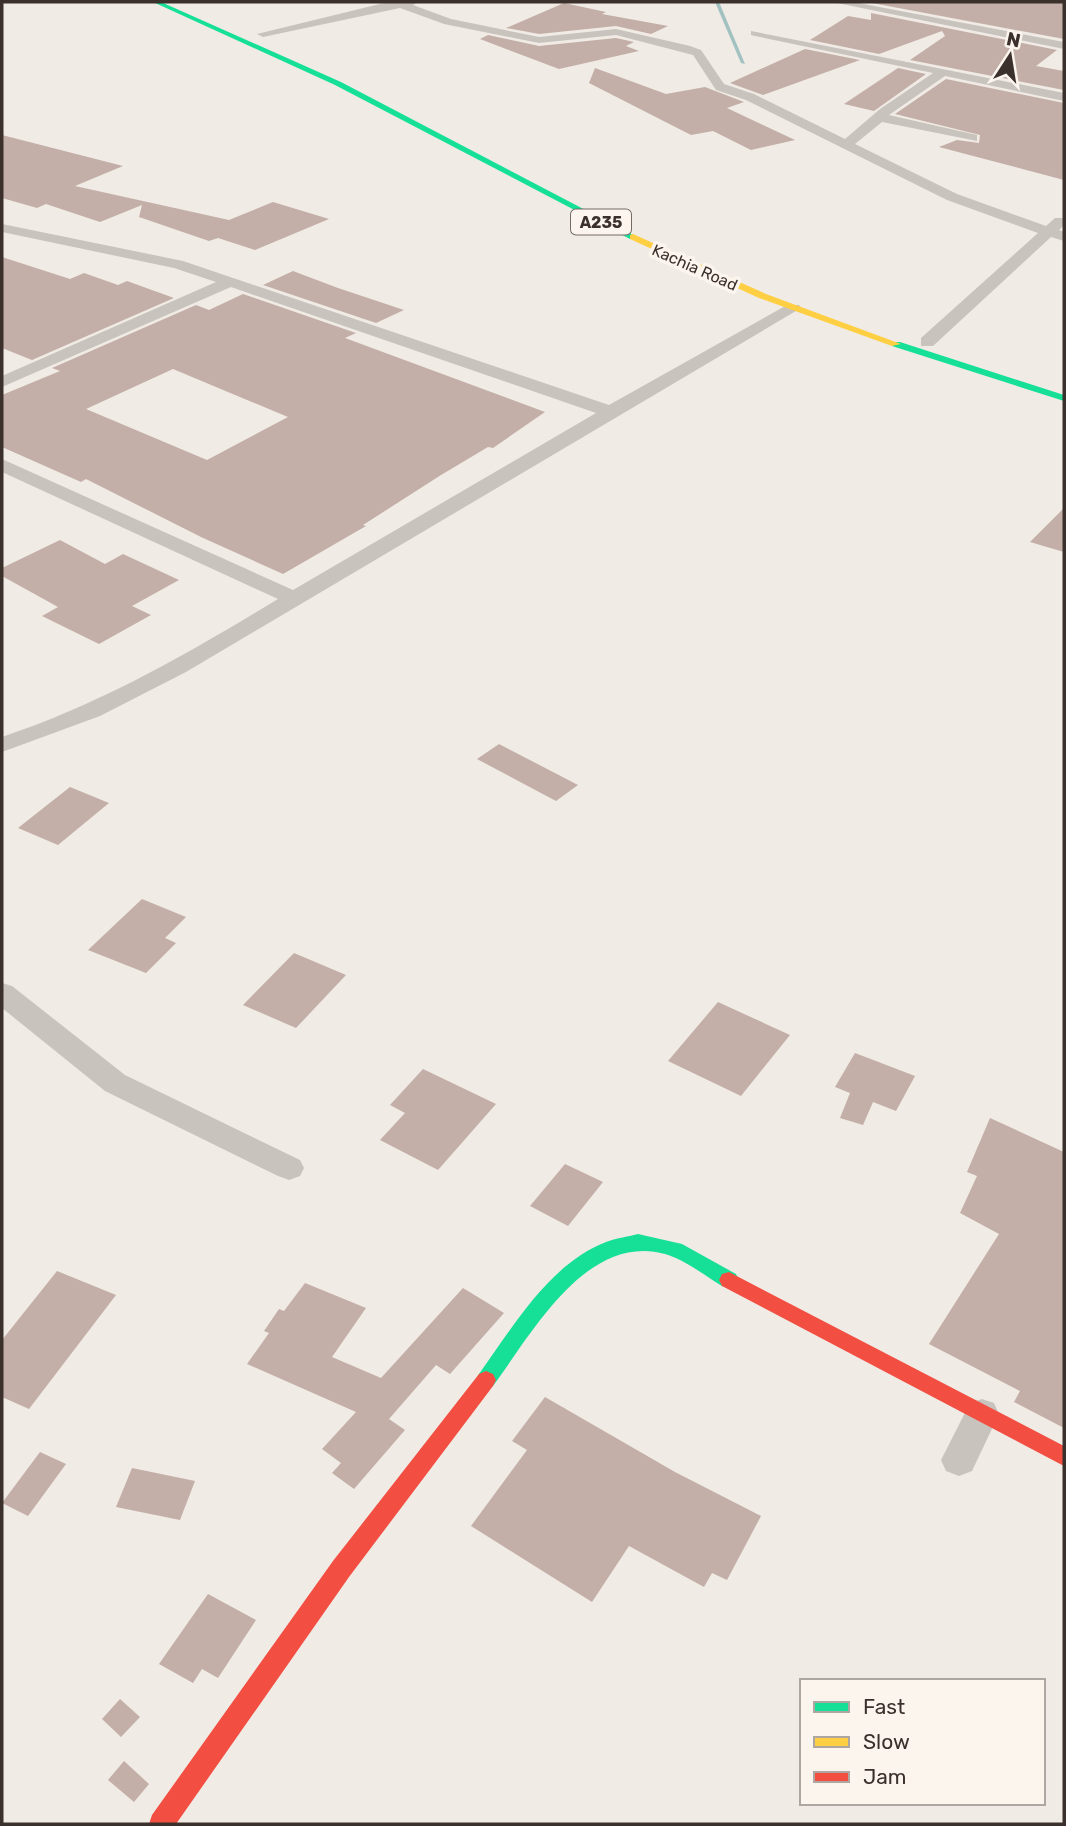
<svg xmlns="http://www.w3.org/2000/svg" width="1066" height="1826" viewBox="0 0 1066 1826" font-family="Rubik,sans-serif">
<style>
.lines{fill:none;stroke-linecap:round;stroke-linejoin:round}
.stream{fill:#a1c2c1;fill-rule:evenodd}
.building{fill:#c3afa7;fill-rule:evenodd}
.street{fill:#c9c3be;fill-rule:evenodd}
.fast{fill:#16e098;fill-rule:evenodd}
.slow{fill:#ffcf43;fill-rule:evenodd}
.jam{fill:#f24e42;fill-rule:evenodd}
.labels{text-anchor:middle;stroke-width:7;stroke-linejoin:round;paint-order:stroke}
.shield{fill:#fbf5ee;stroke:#756b66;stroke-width:2}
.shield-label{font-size:16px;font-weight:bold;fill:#3b302b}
.far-street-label{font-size:16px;fill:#3b302b;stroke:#fbf5ee}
</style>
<rect width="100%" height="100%" fill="#f0ebe5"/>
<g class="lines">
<!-- stream -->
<path class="stream" d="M715,2H719L745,64L741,63Z"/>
</g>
<!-- building -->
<path class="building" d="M872,2H1064V39L872,3Z
M564,3L606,12L602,14L668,26L651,34L616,26L539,34L506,28Z
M871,13L1057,50L1036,66L1064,71V90L910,60L945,36L942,31L879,54L810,40L848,16L871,20Z
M488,35L539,46L616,38L634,42L626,46L639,51L559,69L480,39Z
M805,49L860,60L763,95L730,83Z
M595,68L666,94L705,87L744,102L727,108L795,140L751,150L713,131L691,135L589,83Z
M898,68L926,74L874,111L844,104Z
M946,79L1064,103V180L939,147L957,140L979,143L980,135L895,114Z
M2,135L123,166L75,186L229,220L273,202L329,219L255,250L218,238L209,241L139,217L142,205L100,222L46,204L37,208L2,198Z
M2,257L70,279L84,273L118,285L127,281L174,298L32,360L2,348Z
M293,271L338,288L404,310L376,323L263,285Z
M243,294L356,333L345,338L545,412L493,448L488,447L441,475L363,525L366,526L283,574L201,537L86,479L81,482L2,447V395L60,371L52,368L196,305L209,310ZM173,369L288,417L207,460L86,409Z
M1064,508V552L1030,542Z
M60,540L105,564L123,554L179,580L132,606L151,615L99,644L42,616L58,607L2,576V568Z
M499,744L578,785L556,801L477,759Z
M70,787L109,803L58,845L18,828Z
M142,899L186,917L165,938L176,943L146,973L88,950Z
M294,953L346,975L296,1028L243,1005Z
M718,1002L790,1035L741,1096L668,1061Z
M855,1053L915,1076L896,1111L873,1102L863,1125L840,1118L850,1093L835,1087Z
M423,1069L496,1104L438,1170L380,1140L405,1113L390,1105Z
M990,1118L1064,1152V1428L1014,1402L1020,1391L929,1344L999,1234L960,1213L977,1176L967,1172Z
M565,1164L603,1182L568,1226L530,1206Z
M57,1271L116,1295L29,1409L2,1397V1340Z
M305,1283L366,1308L332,1357L381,1378L463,1288L504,1313L450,1374L436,1365L389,1419L405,1430L354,1489L332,1473L341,1463L322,1449L356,1412L247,1364L269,1333L264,1331L279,1309L284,1311Z
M545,1397L675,1472L761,1516L727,1580L712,1573L704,1587L629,1546L592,1602L471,1526L527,1450L512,1441Z
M40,1452L66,1464L28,1516L2,1503Z
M132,1468L195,1481L180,1520L116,1507Z
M208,1594L256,1620L218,1678L202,1669L193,1683L159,1664Z
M120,1699L140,1717L121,1737L102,1719Z
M124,1761L149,1784L134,1802L108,1780Z"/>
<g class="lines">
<!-- street -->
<path class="street" d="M388,2H418L413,5L451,19L539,37L616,29L690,46L701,50L724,84L754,94L845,139L880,109L933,73L755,36L751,35V31L1064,93V101L945,76L889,115L977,135V141L882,122L855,144L957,194L1046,226L1055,218H1064V225L1059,230L1064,232V241L1051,237L933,346H921V338L1038,233L947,200L746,100L716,90L693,55L616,35L539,43L444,24L400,8L263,37L257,34Z
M832,2H853L1064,42V49Z
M2,224L183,261L609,405L787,305H799L801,308L186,672L100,716L2,752V737C101,704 189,653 278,599L2,472V459L293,590L596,413L231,287L2,387V376L216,282L174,268L2,232Z
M2,983L12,986L125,1075L300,1160L304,1168L300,1176L289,1180L278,1176L105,1091L2,1008Z
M982,1399L994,1403L999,1414L972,1471L959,1476L946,1471L941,1460L970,1403Z"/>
<!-- fast -->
<path class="fast" d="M153,2H161L341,82L637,237L630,239L335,85Z
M892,342H900L1064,395V401L892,346Z
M638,1234L682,1244L736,1274L739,1280L736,1286L729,1288L722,1286C704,1275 685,1260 665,1254C587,1232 532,1333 493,1386L486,1389L479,1386L476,1380L479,1374C513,1327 549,1264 606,1242C616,1238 627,1237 638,1234Z"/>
<!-- slow -->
<path class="slow" d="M633,234L766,294L901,344L892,346L759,298L630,239V235Z"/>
<!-- jam -->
<path class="jam" d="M729,1272L1064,1446V1466L722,1286L719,1280L722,1274Z
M486,1371L493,1374L496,1380L493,1386L349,1577L176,1824H149L152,1815L333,1561L479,1374Z"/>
</g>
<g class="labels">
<!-- shield labels -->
<rect class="shield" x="571" y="209.5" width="60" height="25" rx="5"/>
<g class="shield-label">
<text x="601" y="228">A235</text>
</g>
<!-- far-street labels -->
<g class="far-street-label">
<text transform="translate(695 267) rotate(24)" y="6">Kachia Road</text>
</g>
</g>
<!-- border -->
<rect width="1066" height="1826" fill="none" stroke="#3b302b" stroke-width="7"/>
<!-- legend -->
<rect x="800" y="1679" width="245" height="126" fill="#fbf5ee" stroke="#aea6a0" stroke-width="2"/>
<rect x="814" y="1702" width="35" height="10" fill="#16e098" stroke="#aea6a0" stroke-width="2"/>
<text x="863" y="1714" font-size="21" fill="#3b302b">Fast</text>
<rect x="814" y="1737" width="35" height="10" fill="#ffcf43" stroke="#aea6a0" stroke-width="2"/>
<text x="863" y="1749" font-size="21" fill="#3b302b">Slow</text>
<rect x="814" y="1772" width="35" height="10" fill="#f24e42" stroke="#aea6a0" stroke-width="2"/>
<text x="863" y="1784" font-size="21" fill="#3b302b">Jam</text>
<!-- north arrow -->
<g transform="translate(1010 56) rotate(12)" stroke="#fbf5ee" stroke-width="5" paint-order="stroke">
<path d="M0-5L12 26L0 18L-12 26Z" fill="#3b302b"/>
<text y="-10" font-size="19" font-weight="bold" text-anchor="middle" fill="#3b302b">N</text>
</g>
</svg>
